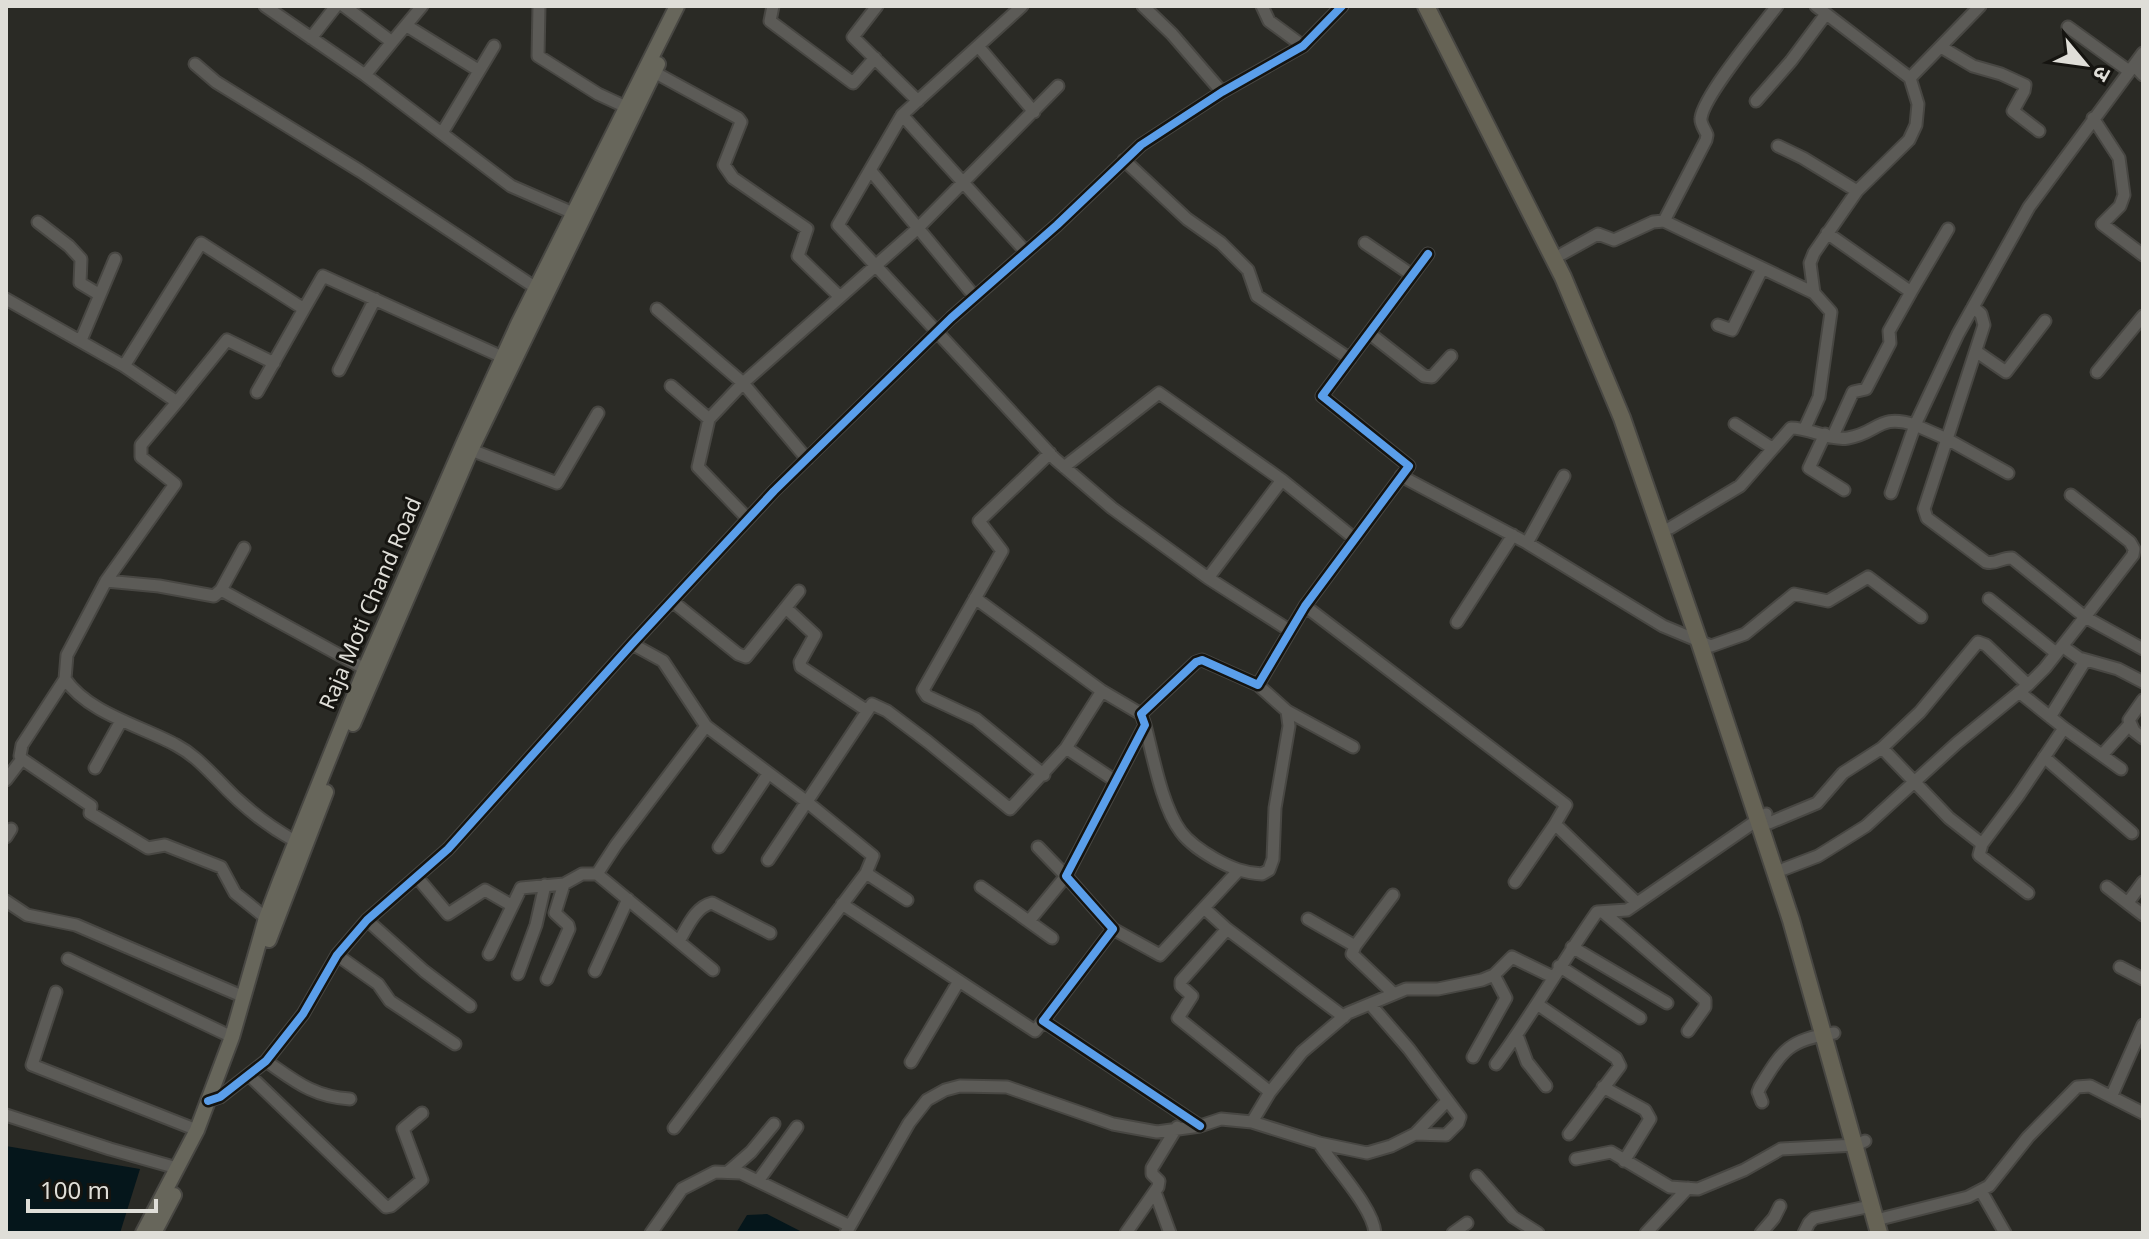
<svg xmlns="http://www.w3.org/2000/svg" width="2149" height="1239" viewBox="0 0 2149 1239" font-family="'Noto Sans','Noto Sans Devanagari',sans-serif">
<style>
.water{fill:#05161b}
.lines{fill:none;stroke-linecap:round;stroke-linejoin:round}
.minor-casing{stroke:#484743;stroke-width:15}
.major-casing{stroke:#484743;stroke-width:18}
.highway-casing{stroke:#484743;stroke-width:20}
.minor{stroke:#5c5b57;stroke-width:11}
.major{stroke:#67665b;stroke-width:14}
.highway{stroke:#666355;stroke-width:16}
.cycleway-casing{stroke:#151410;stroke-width:13}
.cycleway{stroke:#5a9eea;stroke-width:8}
.labels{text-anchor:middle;stroke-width:6;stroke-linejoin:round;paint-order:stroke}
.street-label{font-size:22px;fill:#dfded8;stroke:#151410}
</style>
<rect width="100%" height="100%" fill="#2a2a25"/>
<!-- water -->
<path class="water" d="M6,1146L140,1169L120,1233H6Z
M767,1214L804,1233H736L747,1215Z"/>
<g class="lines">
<defs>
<path id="minor" d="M265,6L365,75
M344,6L392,42L365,75L511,186L573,213
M539,6L538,56L598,94L626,107
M773,6L770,21L853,83L875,58
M877,6L853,37L918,101
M1022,6L902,115L838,225L1055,459L1112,508L1208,578L1289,630
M1143,6L1172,34L1222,92
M1262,6L1269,21L1303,46
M407,26L478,70
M2068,27L2129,71
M311,38L336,6
M392,42L422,6
M978,46L1034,112
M1941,47L1973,66L2001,74L2025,85L2024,91L2013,111L2039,131
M195,64L216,82L360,171L536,288
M2134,65L2143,75
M654,72L738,118L741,122L724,165L733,178L807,229L798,256L839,296
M1910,78L1980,6
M1756,101L1791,61L1826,14
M902,115L1026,252
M2093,118L2119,158L2124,195L2120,206L2102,224L2143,255
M442,133L494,46
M1778,146L1803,158L1857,191
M1124,160L1187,219L1221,243L1248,270L1257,296L1350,359
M870,170L975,297
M1664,221L1706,140L1707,135C1705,129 1700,124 1701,118C1704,95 1761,27 1777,6
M38,222L69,246L81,259L80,283L100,295
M1827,233L1911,292L1948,229
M1365,243L1412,275
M1562,254L1598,234L1614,240L1653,222L1664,221L1814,293L1831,312L1819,397L1805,428
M1814,293L1810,263L1814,253L1857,191L1909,140L1916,125L1918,104L1910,78L1816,6
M6,299L124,366
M1973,307L1981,314L1984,325L1947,439L2008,473
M657,309L743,383L807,459
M1718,325L1732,330L1762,269
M1369,333L1424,376L1432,377L1451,356
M81,340L115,259
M1977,352L2006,372L2045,321
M339,370L375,299
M2097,372L2143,316
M671,386L709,419
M257,392L304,309
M177,402L227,340L274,363
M1735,424L1772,448
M1825,434L1809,468L1844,490
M1833,436L1853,392L1866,389L1890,343L1889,331L1911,292
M471,450L557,483L598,413
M1064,467L1159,393L1282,480L1355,539
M1401,476L1527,543L1663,626L1711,646L1745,634L1794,594L1828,601L1868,577L1921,617
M1891,493L1915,425L1947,439L1924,509L1927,518L1986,562C1996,565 2002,557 2012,558L2085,617L2133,555L2134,549L2130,542L2071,495
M748,519L698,467L709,419L743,383L917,229L1058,86
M1670,528L1740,486L1791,428C1810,428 1830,441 1848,438C1879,433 1878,413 1915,425L1958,334L2029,207L2143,53
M1527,543L1564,476
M1208,578L1282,480
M106,581L159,586L214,596L221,590L244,548
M221,590L365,669
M975,598L1102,691L1141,714
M1989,599L2056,653
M672,601L738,654L746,657L799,591
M1305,606L1566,805L1555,824L1637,903
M786,608L815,635L800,662L801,667L866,710
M1457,622L1513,535
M632,644L663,661L706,726L807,802L873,856L866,873L674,1128
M2062,646L2079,658L2118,669L2143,682
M65,679L22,745L20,756L22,759L91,806L90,813L148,848L165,845L221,867L235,893L266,918
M2143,700L2129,720L2134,731L2143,738
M1287,711L1353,747
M2050,717L2085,661
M1145,725C1153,756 1162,807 1181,832C1190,844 1203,852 1215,859C1231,868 1244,873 1262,874L1269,870L1273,859L1275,808L1289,726L1287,711L1258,685
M2064,728L2121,769
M1066,748L1114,780
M1882,748L1949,818L1982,844L2018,796L2064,728L2019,692
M2102,755L2130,724
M2044,757L2132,833
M95,768L121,721
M1044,775L976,719L927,696L923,690L1002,551L979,521L1050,453
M6,780L22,759
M1769,823L1817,803L1843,773L1882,748L1920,712L1978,642L1986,645L2028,685
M6,837L11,829
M295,841C266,825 241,805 218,780C204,766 193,754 176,745C141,726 88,713 65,679L67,655L106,581L175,484L141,457V445L177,402L124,366L201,243L304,309L323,276L509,360
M1982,844L1979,855L2028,893
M719,847L768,774
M768,860L872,704L887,711L928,742L1010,809L1066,748L1102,691
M1784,869L1818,856L1866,826L1957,743L2028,685L2045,668L2085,617L2143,649
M866,873L907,900
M597,874L713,970
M417,877L448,914L485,890L511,905
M1515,882L1555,824
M2143,882L2129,901L2130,905L2143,915
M981,887L1052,938
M2107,887L2130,905
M1393,895L1355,946L1352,954L1393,993
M6,901L27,915L76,925L244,997
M842,904L1035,1031L1043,1021
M1204,908L1227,929L1344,1017
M1603,912L1705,1000V1007L1688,1031
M1308,919L1355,946
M367,920L424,971L470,1006
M1029,921L1066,876L1038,847
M1113,929L1160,955L1238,871
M1227,929L1181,981V986L1192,996L1178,1018L1270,1092
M679,941C687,928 695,907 712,903L770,933
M1572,947L1667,1003
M489,954L521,888L564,884L582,874H597L616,845L706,726
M337,955L378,984L390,1001L455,1044
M68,959L232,1037
M1559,966L1640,1018
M2120,967L2143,979
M595,971L628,899
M518,974L536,925L545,885
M547,979L569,929L568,925L555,913L564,884
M56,992L32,1065L197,1130
M1537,1004L1616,1058L1620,1066L1569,1134
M1517,1035L1527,1062L1546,1086
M1473,1057L1506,998L1494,975
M266,1061C295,1081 313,1097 350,1099
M911,1062L959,981
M1496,1064C1532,1015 1562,962 1597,912L1627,910L1766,814
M249,1075L386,1207L391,1206L422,1180L403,1129L422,1113
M1603,1087L1645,1110L1650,1119L1624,1161
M2112,1095L2143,1025
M208,1101L220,1097L266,1061L303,1014L337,955L367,920L448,849L632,644L774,491L951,318L1057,225L1141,145L1222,92L1303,46L1342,6
M1762,1102L1758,1092L1760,1087C1783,1049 1789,1040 1834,1033
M6,1115L110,1149L177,1168
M1252,1122L1270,1092L1302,1052L1348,1013L1406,989H1438L1482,980L1494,975L1512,957L1553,977
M1200,1126L1043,1021L1113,929L1066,876L1145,725L1141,714L1196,662L1202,660L1258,685L1305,606L1409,466L1322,396L1428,254
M1415,1134L1447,1101
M1319,1143C1333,1166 1373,1207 1375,1233
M1576,1159L1611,1152L1670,1187L1698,1189L1744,1170L1781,1149L1856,1145L1865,1141
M728,1172L751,1152L774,1124
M1477,1176L1513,1217L1538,1233
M758,1181L797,1127
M1981,1191L2005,1233
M1155,1192L1170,1233
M1884,1218L1968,1197L1989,1186L2028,1137L2077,1087L2090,1086L2143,1113
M651,1233L682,1189L715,1172L741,1173L850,1226
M846,1233L909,1123L927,1100L945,1090L960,1086L1007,1087L1113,1124L1157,1132L1200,1126L1221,1119L1252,1122L1319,1143L1367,1153L1391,1146L1415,1134L1446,1135L1458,1123L1460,1117L1409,1049L1370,1004
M1126,1233L1158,1187L1159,1181L1152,1174V1168L1177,1127
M1453,1233L1467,1223
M1646,1233L1688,1188
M1761,1233L1774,1218L1780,1206
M1804,1233L1809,1223L1814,1218L1871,1206"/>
<path id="major" d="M353,724L471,450L658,64
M269,940L326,792
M143,1233L197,1130L232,1037L266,918L280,881L365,669L464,442L518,324L677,6
M154,1233L174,1195"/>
<path id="highway" d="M1426,6L1563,277L1622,418L1699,641L1791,920L1879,1233"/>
</defs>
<!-- minor casing -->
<use href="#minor" class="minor-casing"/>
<!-- major casing -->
<use href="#major" class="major-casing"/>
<!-- highway casing -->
<use href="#highway" class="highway-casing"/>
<!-- minor -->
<use href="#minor" class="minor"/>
<!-- major -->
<use href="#major" class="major"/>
<!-- highway -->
<use href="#highway" class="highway"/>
<defs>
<path id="cycleway" d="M208,1101L220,1097L266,1061L303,1014L337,955L367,920L448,849L632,644L774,491L951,318L1057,225L1141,145L1222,92L1303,46L1342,6
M1200,1126L1043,1021L1113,929L1066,876L1145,725L1141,714L1196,662L1202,660L1258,685L1305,606L1409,466L1322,396L1428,254"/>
</defs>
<!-- cycleway casing -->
<use href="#cycleway" class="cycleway-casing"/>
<!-- cycleway -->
<use href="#cycleway" class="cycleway"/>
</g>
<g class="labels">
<!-- street labels -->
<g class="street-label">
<text transform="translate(370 603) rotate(-67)" y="8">Raja Moti Chand Road</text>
</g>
</g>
<!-- border -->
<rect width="2149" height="1239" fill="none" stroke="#dfded8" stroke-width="16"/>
<!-- north arrow -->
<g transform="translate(2085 64) rotate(119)" stroke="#151410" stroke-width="6" paint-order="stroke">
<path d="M0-6L14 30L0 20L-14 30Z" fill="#dfded8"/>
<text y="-12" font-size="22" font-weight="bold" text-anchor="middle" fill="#dfded8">उ</text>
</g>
<!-- scale -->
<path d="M28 1199v12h128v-12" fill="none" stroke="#dfded8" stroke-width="4"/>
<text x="40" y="1199" font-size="24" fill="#dfded8" stroke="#151410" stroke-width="6" paint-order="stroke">100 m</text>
</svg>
